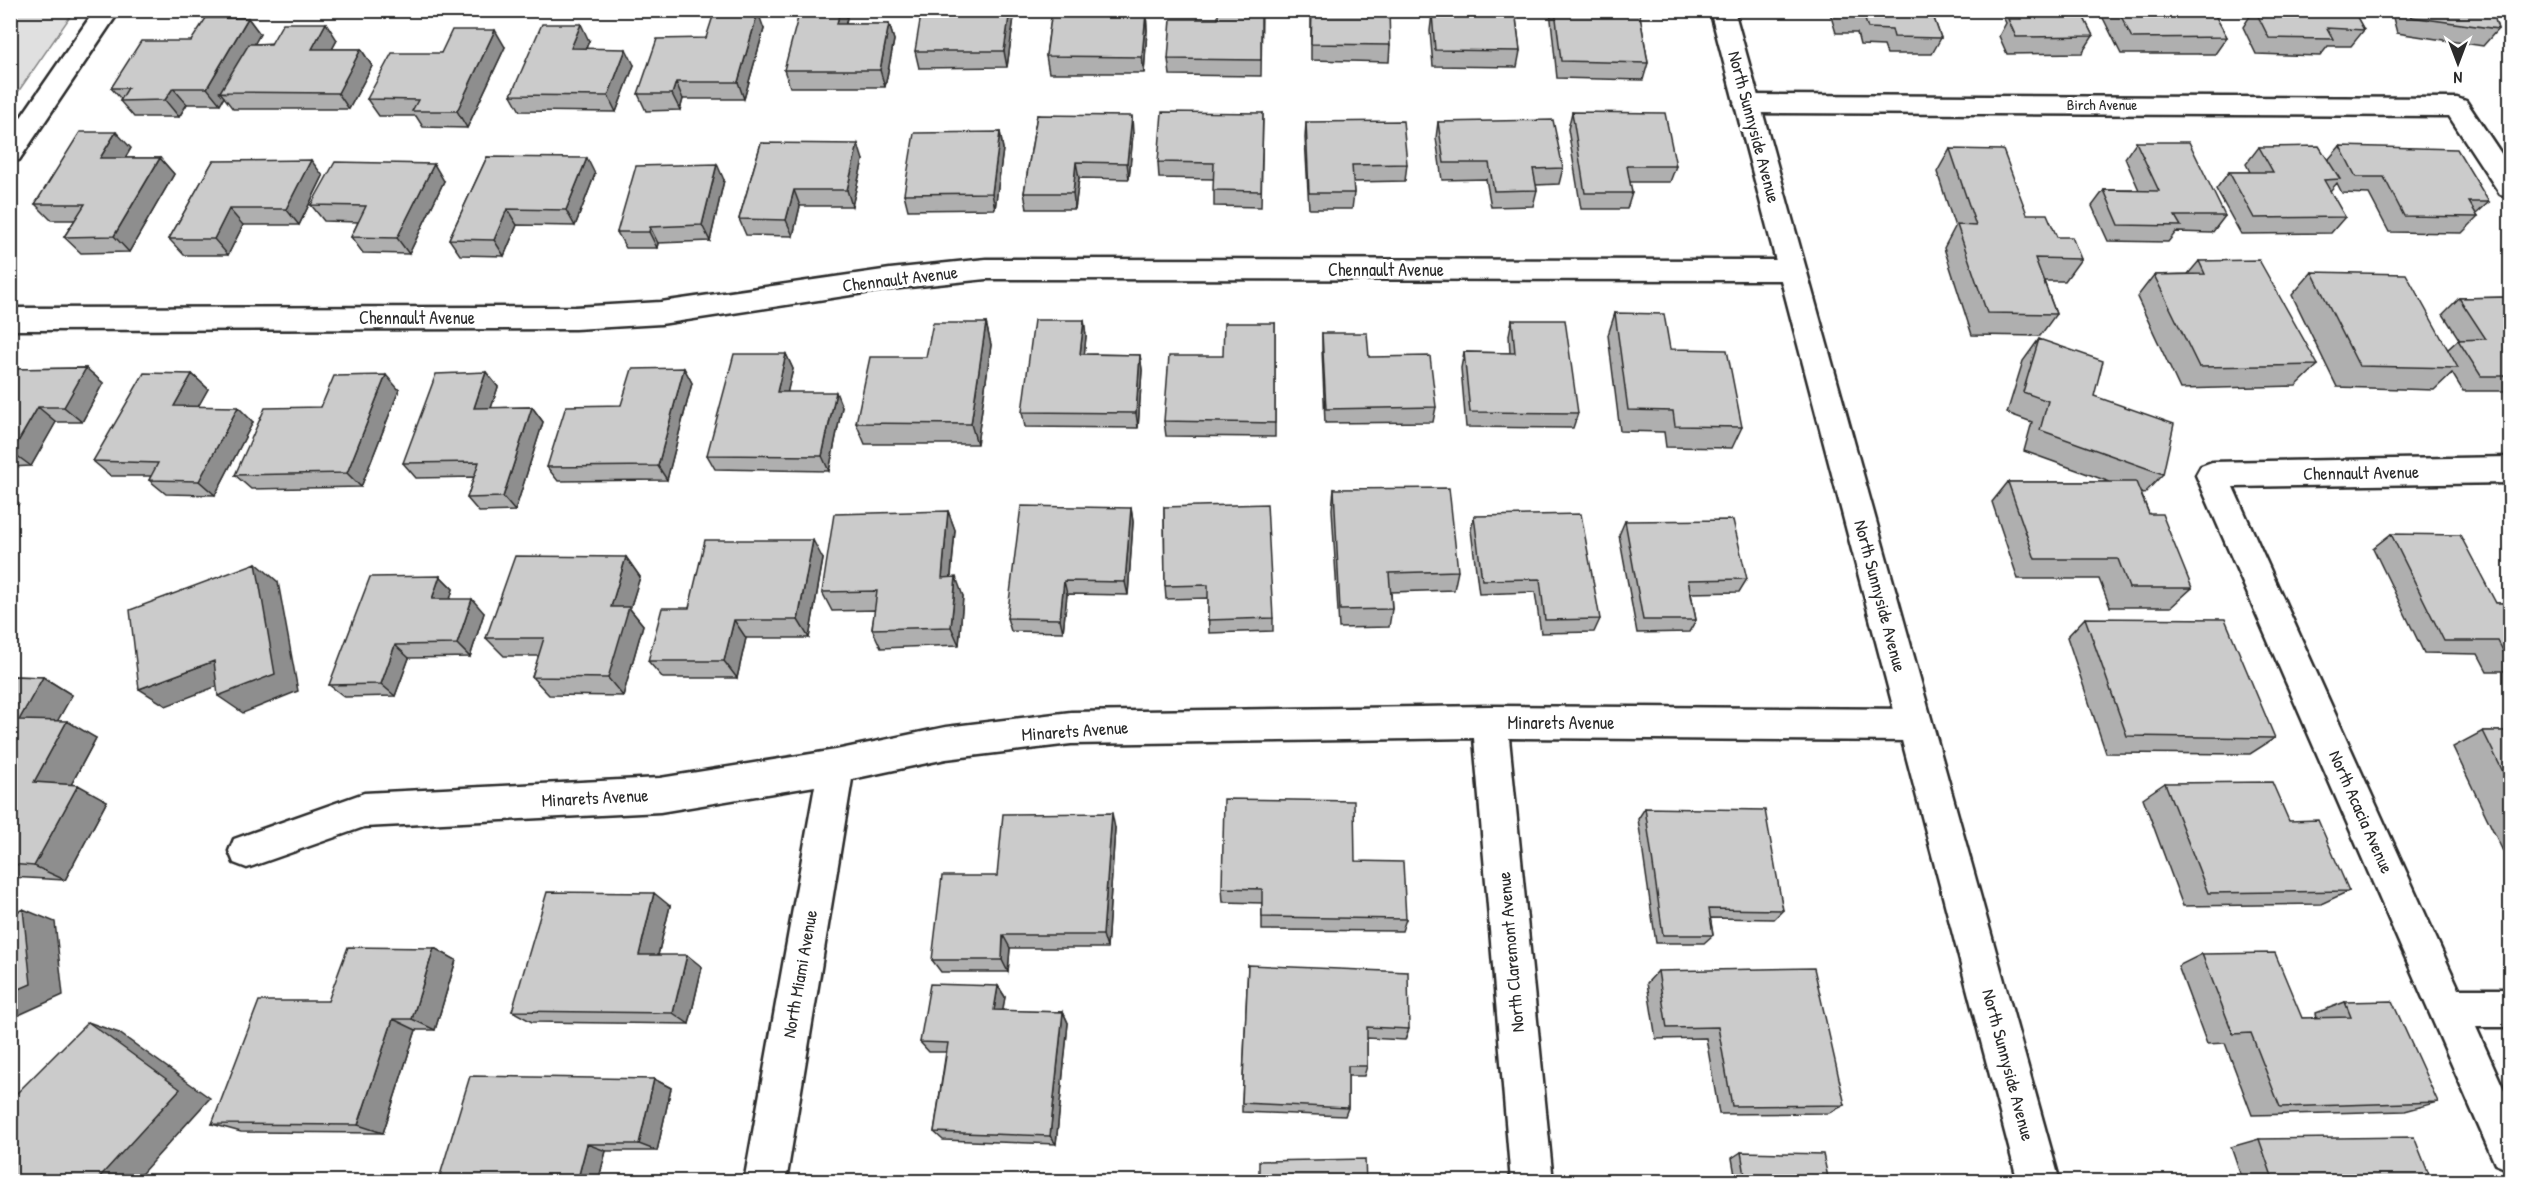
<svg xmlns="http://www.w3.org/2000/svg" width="2521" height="1192" viewBox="0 0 2521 1192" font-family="'Patrick Hand',sans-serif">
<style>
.green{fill:#e0e0e0;stroke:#868686;stroke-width:1.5}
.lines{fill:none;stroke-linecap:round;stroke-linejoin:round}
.minor-casing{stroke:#2b2b2b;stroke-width:5}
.major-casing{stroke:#2b2b2b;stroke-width:5}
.minor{fill:#fff;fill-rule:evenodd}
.major{fill:#fff;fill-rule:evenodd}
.wall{fill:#afafaf;stroke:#2b2b2b;stroke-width:1.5}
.shaded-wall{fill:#8e8e8e;stroke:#2b2b2b;stroke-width:1.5}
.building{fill:#cbcbcb;stroke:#2b2b2b;stroke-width:1.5}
.labels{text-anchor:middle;stroke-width:6;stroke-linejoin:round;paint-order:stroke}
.far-street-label{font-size:15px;fill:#2b2b2b;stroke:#fff}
.street-label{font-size:18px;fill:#2b2b2b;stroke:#fff}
</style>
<rect width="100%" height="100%" fill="#fff"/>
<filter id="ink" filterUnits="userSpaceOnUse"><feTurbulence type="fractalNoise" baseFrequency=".0167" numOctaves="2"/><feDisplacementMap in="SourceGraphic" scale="12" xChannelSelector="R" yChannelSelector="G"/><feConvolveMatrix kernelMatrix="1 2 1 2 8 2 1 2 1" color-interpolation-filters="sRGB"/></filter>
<g filter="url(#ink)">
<!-- green -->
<path class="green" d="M11,10L68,11L70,17L11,102Z"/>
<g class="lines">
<defs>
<path id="minor" d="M95,10H120L19,160L10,163V133Z
M1747,95L2457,98L2466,101L2510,167V196L2500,194L2449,116L1747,113L1738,110L1734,104L1738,98Z
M986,259L1792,260L1802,263L1806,270L1802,277L1792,280L986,279L890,289L661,324L575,329L10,330V308L575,307L661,302L890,269Z
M2510,457V483L2233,487L2459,989H2510V1027H2476L2510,1103V1170L2495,1164L2196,475L2201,466L2212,462Z
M1490,706L1915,709L1927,714L1932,725L1927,736L1915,741L1509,738L1553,1182H1511L1474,738L1071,744L946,759L852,779L786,1182H744L815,786L660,812L364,827L247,868L234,863L229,851L234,839L364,793L660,778L836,750L946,727L1071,712Z"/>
<path id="major" d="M1710,10H1734L2060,1182H2018Z"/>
</defs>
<!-- minor casing -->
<use href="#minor" class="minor-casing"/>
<!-- major casing -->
<use href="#major" class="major-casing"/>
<!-- minor -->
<use href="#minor" class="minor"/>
<!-- major -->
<use href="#major" class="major"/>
</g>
<!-- wall -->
<path class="wall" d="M968,10H1015L1007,67L919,68L915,51L968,15Z
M1052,10H1096V12L1146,13L1147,30L1144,73H1049L1046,56Z
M1262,10L1261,76L1170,75L1168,59L1218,19Z
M1311,10L1390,45L1389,62L1311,60Z
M1467,10H1515L1520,51L1517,67L1433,66L1430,31L1432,14H1467Z
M1550,10H1639L1648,63L1643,80L1557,78Z
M1829,10H1931L1941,38L1932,54H1887L1884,46L1860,45L1857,33H1836Z
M1963,10H2080L2093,36L2082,53L2007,54L1999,36L2006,23L2002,15H1965Z
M2099,10H2212L2227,37L2215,54H2121Z
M2251,10H2353L2364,30L2351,46H2328L2320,56L2256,54L2243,27L2252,13Z
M2391,10H2492L2498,29L2483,46L2397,33Z
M847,17L846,24H889L894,40L885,87H790L784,70Z
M248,18L260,34L254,44L337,40L332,49H361L372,66L349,109H233L224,97L220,104H187L179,117H134L120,101L121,99L111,88Z
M764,29L744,99H683L680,110L646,111L638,94L706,38Z
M589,41L586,48L634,65L616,112L520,111L511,95Z
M505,47L467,128L423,127L416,116H379L367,99L441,53Z
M1572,112L1676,166L1670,182H1630L1632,193L1627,209H1581L1568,129Z
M1263,113L1261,207L1214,206V179L1159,178L1158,162Z
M1037,115L1133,133L1129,179L1079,178L1075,209H1027L1024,193Z
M1306,122L1407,164L1405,181L1353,182L1354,193L1352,209H1309L1305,138Z
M1438,122L1563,168L1559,184L1536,185L1537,190L1533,206L1491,207L1486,179L1442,180L1436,138Z
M1000,132L1003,149L995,209L908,210L904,194Z
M2136,142L2225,216L2212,233L2176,232L2168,242L2108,241L2092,206L2104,190H2139L2125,158Z
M761,143L863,160L852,206H800L793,236L746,235L739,219Z
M2340,146L2489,202L2476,214L2478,217L2462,233L2389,232L2369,194L2342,193L2337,183L2330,191L2345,217L2331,233L2241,234L2216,189L2229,172H2250L2246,164L2259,147L2328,160Z
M131,148L125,158H160L174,174L129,252L81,253L64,237L75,220H51L35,204Z
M1950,149L2027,214L2057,237L2081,259L2065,281H2044L2056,314L2040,336L1972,335L1944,248L1955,227L1937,172Z
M487,157L595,174L575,226L517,225L504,256L460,255L449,239Z
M213,161L323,176L299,225H243L228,255H184L169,239Z
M724,180L710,241L658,243L657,248H626L617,232Z
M444,181L409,254L363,253L351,237L358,222L324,221L311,205Z
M2199,261L2318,365L2296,386L2180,389L2137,297L2154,275L2188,274Z
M2312,272L2448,349L2459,339L2443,314L2459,298L2511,297V391H2463L2452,373L2434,390L2337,387L2292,295Z
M1615,313L1670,349L1742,427L1732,448L1666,447L1664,432L1620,431L1608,335Z
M1084,320L1086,336L1084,354L1140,355L1142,370L1138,428L1025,427L1022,412Z
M1512,320L1578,413L1573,428L1466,427L1461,368L1464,352L1510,353L1509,335Z
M986,323L991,345L977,444H865L856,423L926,357Z
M1275,323V437L1166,436L1164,421L1223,356Z
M1322,333L1369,357L1436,407L1433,422L1325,423L1322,349Z
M2039,339L2094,396L2163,474L2144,494L2141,493L2149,514L2192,588L2171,607H2110L2099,579H2018L1992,502L2008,482H2110L2024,451L2032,422L2007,413L2023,361Z
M786,354L793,369L787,392L842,407L829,471L715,469L707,455Z
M86,368L103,383L82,422H56L31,466L10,467V369Z
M684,368L692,383L667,480L558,481L547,467L621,405Z
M486,372L498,387L491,408L532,407L543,422L515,511L479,512L467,498L474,477L416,478L403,463Z
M192,374L208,389L198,406L253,422L215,495L166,494L149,480L151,476H111L93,461Z
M399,390L361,487L251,489L235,475L321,407Z
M1334,489L1458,571L1454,590L1391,592L1392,609L1389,627L1339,628L1332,509Z
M1164,507L1273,618V631L1209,633L1208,598L1166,599L1165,586Z
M1131,508L1133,522L1128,595L1067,594L1063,632L1011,631L1007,618Z
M948,511L955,530L951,577L963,596L959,645L881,648L872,629L875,610L832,611L822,592Z
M1474,516L1600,619L1594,632L1541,633L1535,592L1479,594L1471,530Z
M1625,521L1747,579L1739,592L1691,593L1696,620L1689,632L1637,633L1619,535Z
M2391,534L2496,603H2511V671H2487L2478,654L2424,653L2373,548Z
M626,557L640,577L630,609L643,625L623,696L549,695L532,677L539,656H504L486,638Z
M823,559L809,638H746L737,678H663L648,661L689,608Z
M440,576L453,589L450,599L484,613L470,657L409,658L395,696L345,697L329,685Z
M2085,618L2275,738L2250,754L2106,753L2067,637Z
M10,676L43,677L72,695L57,721L96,738L71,785L107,801L65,880L10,877Z
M2483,731H2511V868L2453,747Z
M2165,783L2289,821L2349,891L2321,904L2183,906L2143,798Z
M1645,808L1783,910L1774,919L1710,918L1713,935L1704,943H1656L1638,819Z
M1115,828L1107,948H1010L1008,972H941L932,960L997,876Z
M1355,861L1406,919L1402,931L1262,930V903L1223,902L1222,888Z
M670,906L658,955L702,967L689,1024L532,1022L512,1011Z
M434,948L456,960L435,1030H416L383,1133L241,1132L212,1124L328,1001Z
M2202,954L2302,1018H2317L2316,1013L2345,1002L2438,1102L2405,1111L2252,1115L2225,1043L2207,1044L2178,966Z
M1248,965L1409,1029L1405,1040L1367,1038V1066L1364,1076H1348V1108L1345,1116L1242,1112V1103Z
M1658,971L1845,1105L1829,1113L1719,1114L1706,1038L1656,1039L1647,983Z
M998,986L1005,997L1002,1011L1063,1012L1068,1023L1056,1144L943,1140L934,1132L946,1052H929L920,1042Z
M654,1079L671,1088L657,1151H606L598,1182H438Z
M2259,1139L2432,1182H2243L2231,1147Z
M1741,1152L1829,1182L1736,1181L1732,1158Z"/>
<!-- shaded-wall -->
<path class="shaded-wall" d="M840,10H845L847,17L842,41L837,24Z
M1010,10H1015L1007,67L1004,51Z
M758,12L764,29L744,99L738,82Z
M1146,13L1147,30L1144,73L1142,57Z
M248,18L260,34L227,93L220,92L224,97L220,104L207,88Z
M326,23L337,40L323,66L312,49Z
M581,24L589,41L579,64L571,48Z
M889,24L894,40L885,87L880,70Z
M495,30L505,47L467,128L457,111Z
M361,49L372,66L349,109L338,93Z
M626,49L634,65L616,112L608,96Z
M676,82L683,99L680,110L672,94Z
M173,88L187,104L179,117L165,100Z
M1132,116L1133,133L1129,179L1127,163Z
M116,132L131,148L115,175L100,158Z
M1000,132L1003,149L995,209L992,193Z
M858,144L863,160L852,206L847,190Z
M160,158L174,174L129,252L114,236Z
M587,158L595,174L575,226L566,210Z
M311,160L323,176L299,225L286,209Z
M1076,162L1079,178L1075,209L1073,193Z
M434,164L444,181L409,254L397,238Z
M717,164L724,180L710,241L702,225Z
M794,190L800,206L793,236L786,220Z
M229,209L243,225L228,255L214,239Z
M507,209L517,225L504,256L494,240Z
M650,227L658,243L657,248L649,232Z
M1084,320L1086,336L1083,369L1080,354Z
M986,323L991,345L977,444L971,424Z
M786,354L793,369L784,406L777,392Z
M1140,355L1142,370L1138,428L1136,413Z
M86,368L103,383L82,422L64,407Z
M684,368L692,383L667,480L658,466Z
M486,372L498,387L486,423L474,408Z
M192,374L208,389L190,421L174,406Z
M386,375L399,390L361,487L347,473Z
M836,392L842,407L829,471L822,456Z
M38,407L56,422L31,466L12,452Z
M238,407L253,422L215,495L199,481Z
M532,407L543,422L515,511L503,497Z
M10,496L19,503L10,518Z
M1131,508L1133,522L1128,595L1125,582Z
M948,511L955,530L949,596L942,578Z
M813,540L823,559L809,638L798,620Z
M626,557L640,577L630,609L643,625L623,696L608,678L611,607Z
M256,563L278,582L298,691L243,713L218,696Z
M440,576L453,589L446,613L432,599Z
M956,577L963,596L959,645L951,627Z
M1064,581L1067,594L1063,632L1060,619Z
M472,599L484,613L470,657L457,644Z
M734,620L746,638L737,678L724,661Z
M395,645L409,658L395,696L381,684Z
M214,661L238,678L166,706L139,689Z
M43,677L72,695L49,736L19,720Z
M67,721L96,738L64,798L34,782Z
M78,785L107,801L65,880L34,866Z
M1112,813L1115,828L1107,948L1103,935Z
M654,893L670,906L655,967L639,955Z
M23,909L55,922L63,995L10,1019V993Z
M1003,935L1010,948L1008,972L1002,960Z
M434,948L456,960L435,1030L412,1019Z
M687,955L702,967L689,1024L673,1013Z
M998,986L1005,997L1001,1021L994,1010Z
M1063,1012L1068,1023L1056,1144L1050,1136Z
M393,1019L416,1030L383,1133L358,1125Z
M88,1022L119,1033L210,1098L134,1182H95Z
M10,1060L13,1090L10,1092Z
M654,1079L671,1088L657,1151L639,1144Z
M587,1144L606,1151L598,1182H577Z"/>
<!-- building -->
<path class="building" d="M800,10H840L837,24H889L880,70H784Z
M968,10H1010L1004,51H915L921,15H968Z
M1052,10H1092V12L1146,13L1142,57L1046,56Z
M1218,10H1261V60L1168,59L1171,19H1218Z
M1312,10H1389L1390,45L1311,44Z
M1471,10H1515L1520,51L1435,50L1432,14H1472Z
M1555,10H1639L1648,63L1561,61Z
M1841,10H1931L1941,38L1894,37L1892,29L1868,28L1864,17L1843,16Z
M2017,10H2080L2093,36L2016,37L2008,19H2021Z
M2118,10H2212L2227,37L2132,38Z
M2255,10H2353L2364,30L2327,28L2333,39L2269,38Z
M2409,10H2492L2498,29L2411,17Z
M758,12L738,82H676L672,94H638L657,39L706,38L714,13Z
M206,18H248L207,88H173L165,100L120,101L128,88H111L141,41H191Z
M283,23H326L312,49H361L338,93L220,92L249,44H271Z
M542,24H581L571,48L626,49L608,96L511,95Z
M452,30H495L457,111H412L418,100L367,99L392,53H441Z
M1162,112L1263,113L1261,191L1213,190L1214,163L1158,162Z
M1572,112L1665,113L1676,166H1627L1632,193H1585Z
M1037,115L1132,116L1127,163L1076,162L1073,193H1024Z
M1553,120L1563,168L1533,169L1537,190L1494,191L1489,163H1444L1438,122Z
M1403,121L1407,164L1352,165L1354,193H1309L1306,122Z
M80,132H116L100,158H160L114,236L64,237L85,204H35Z
M1000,132L992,193L904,194L914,133Z
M2136,142H2189L2225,216H2175L2181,226L2119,225L2104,190L2159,191Z
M761,143L858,144L847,190H794L786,220L739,219Z
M2319,146L2340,179L2324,180L2345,217L2254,218L2229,172H2273L2259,147Z
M2340,146L2457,149L2489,202H2469L2478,217L2404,216L2384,177H2356Z
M1950,149L2003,150L2027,214H2047L2057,237H2072L2081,259L2035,258L2056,314L1987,313L1957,225L1976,226Z
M487,157L587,158L566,210L507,209L494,240L449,239Z
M311,160L286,209H229L214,239H169L213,161Z
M335,162L434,164L397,238L351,237L366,206L311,205Z
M717,164L702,225L650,227L649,232H617L636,166Z
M2259,260L2318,365L2199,367L2154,275L2205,274L2199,261Z
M2312,272L2406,274L2458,368L2359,366Z
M2511,297V376H2481L2458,340L2486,339L2459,298Z
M1615,313L1664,314L1670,349L1727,350L1742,427L1675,426L1673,411L1628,410Z
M1034,320H1084L1080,354L1140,355L1136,413L1022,412Z
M1512,320H1565L1578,413L1470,412L1464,352L1515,353Z
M933,323H986L971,424L856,423L870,357H926Z
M1224,323H1275V423L1164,421L1169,356H1223Z
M1322,333H1367L1369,357L1430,356L1436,407L1326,409Z
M2039,339L2103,361L2094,396L2174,424L2163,474L2040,430L2048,401L2023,392Z
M734,354H786L777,392H836L822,456L707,455Z
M86,368L64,407H38L12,452H10V369Z
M684,368L658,466L547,467L566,406L621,405L632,369Z
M486,372L474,408L532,407L503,497L467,498L479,462L403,463L436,374Z
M144,373L192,374L174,406L238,407L199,481L149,480L158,463L93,461Z
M386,375L347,473L235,475L265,408L321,407L334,376Z
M2008,482H2136L2149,514H2162L2192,588H2129L2118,559H2035Z
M1449,488L1458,571L1389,573L1392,609L1340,610L1334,489Z
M1267,504L1273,618L1208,620V585L1165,586L1164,507Z
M1021,506L1131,508L1125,582L1064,581L1060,619L1007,618Z
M948,511L942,578L956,577L951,627L872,629L877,591L822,592L834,514Z
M1581,514L1600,619L1545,620L1540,579L1482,580L1474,516Z
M1733,520L1747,579L1688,580L1696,620H1643L1625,521Z
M2391,534L2460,535L2496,603H2511V659L2507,658L2498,641H2444Z
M705,540H813L798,620H734L724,661H648L662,608H689Z
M515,556L626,557L611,607H629L608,678L532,677L544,638H486Z
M256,563L275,674L218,696L214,661L139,689L130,610Z
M440,576L432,599H472L457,644L395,645L381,684L329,685L370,577Z
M2085,618L2225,619L2275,738L2127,736Z
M10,676L43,677L19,720L67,721L34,782L78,785L34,866L10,864Z
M2483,731H2511V788Z
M2272,782L2289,821L2318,820L2349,891L2208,893L2165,783Z
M1224,799L1354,801L1355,861L1403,862L1406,919L1262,917V889L1222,888Z
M1645,808L1765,810L1783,910L1709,909L1713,935H1663Z
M1112,813L1103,935H1003L1002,960H932L942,876H997L1003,814Z
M547,892L654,893L639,955H687L673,1013L512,1011Z
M23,909L31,984L10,993V915Z
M348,947L434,948L412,1019H393L358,1125L212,1124L259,1001H328Z
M2275,953L2302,1018L2351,1017L2345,1002L2392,1001L2438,1102L2280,1107L2251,1033L2233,1034L2202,954Z
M1248,965L1408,972L1409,1029L1367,1027V1066H1348V1108L1242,1103Z
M1814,968L1845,1105L1732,1106L1718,1027L1667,1028L1658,971Z
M930,984L998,986L994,1010L1063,1012L1050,1136L934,1132L948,1043L920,1042Z
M88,1022L180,1089L95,1182H10V1100Z
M470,1076L654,1079L639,1144H587L577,1182H438Z
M2414,1137L2432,1182H2274L2259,1139Z
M1741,1152L1823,1154L1829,1182H1735L1746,1181Z
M1365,1159L1366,1182H1259V1161Z"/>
</g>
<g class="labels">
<!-- far-street labels -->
<g class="far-street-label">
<text x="2102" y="110">Birch Avenue</text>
</g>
<!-- street labels -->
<g class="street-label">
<text transform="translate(1754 127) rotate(75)" y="6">North Sunnyside Avenue</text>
<text x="1386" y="276">Chennault Avenue</text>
<text transform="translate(900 279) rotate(-7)" y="6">Chennault Avenue</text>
<text x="417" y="324">Chennault Avenue</text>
<text transform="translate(2361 473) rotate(-1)" y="6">Chennault Avenue</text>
<text transform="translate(1880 596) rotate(75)" y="6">North Sunnyside Avenue</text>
<text x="1561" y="729">Minarets Avenue</text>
<text transform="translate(1075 731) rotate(-4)" y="6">Minarets Avenue</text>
<text transform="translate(595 798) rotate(-3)" y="6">Minarets Avenue</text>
<text transform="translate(2361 812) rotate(66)" y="6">North Acacia Avenue</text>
<text transform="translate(1511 952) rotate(-95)" y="6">North Claremont Avenue</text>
<text transform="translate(800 974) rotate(-80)" y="6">North Miami Avenue</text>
<text transform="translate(2008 1065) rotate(75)" y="6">North Sunnyside Avenue</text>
</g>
</g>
<!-- margin -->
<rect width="2521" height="1192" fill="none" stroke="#fff" stroke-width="36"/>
<rect x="18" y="18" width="2485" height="1156" fill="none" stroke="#2b2b2b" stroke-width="2" filter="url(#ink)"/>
<!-- north arrow -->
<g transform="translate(2458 63) rotate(180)" stroke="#ffffff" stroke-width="4.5" paint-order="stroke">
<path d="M0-4.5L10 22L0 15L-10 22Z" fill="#2b2b2b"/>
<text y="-9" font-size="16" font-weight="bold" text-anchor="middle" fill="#2b2b2b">N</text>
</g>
</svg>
